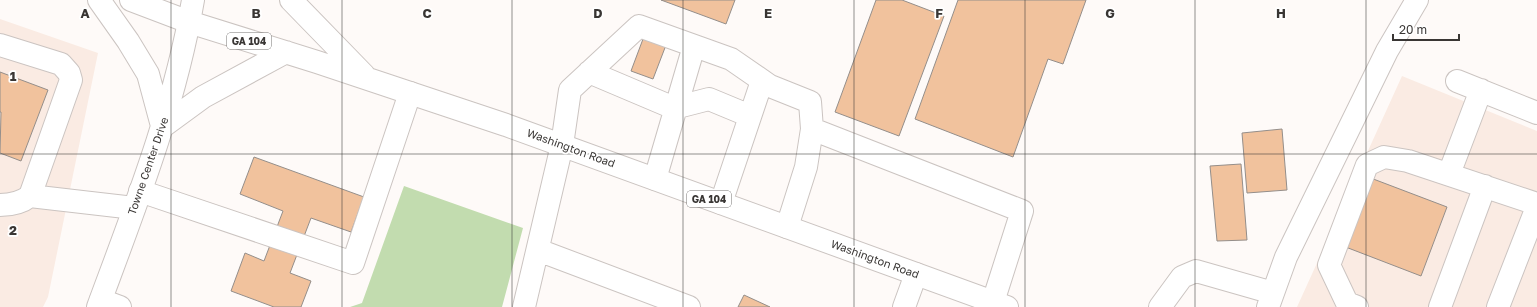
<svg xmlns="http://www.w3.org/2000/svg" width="1537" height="307" viewBox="0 0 1537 307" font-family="'Golos Text',sans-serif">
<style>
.built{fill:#faebe3}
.green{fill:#c2dcaf}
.building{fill:#f1c29d;stroke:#948e8a}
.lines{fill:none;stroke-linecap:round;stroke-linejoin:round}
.minor-casing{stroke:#cbc4c1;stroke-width:24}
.major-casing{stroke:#cbc4c1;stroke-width:24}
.minor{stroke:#fff;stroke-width:22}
.major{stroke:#fff;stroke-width:22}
.grid{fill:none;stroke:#393634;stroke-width:1;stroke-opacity:0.55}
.labels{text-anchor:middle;stroke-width:3.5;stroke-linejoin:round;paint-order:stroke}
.shield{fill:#fff;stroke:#747271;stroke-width:1}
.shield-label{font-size:10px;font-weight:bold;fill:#393634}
.street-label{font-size:11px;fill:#393634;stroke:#fff}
.grid-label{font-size:13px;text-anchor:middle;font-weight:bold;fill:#393634;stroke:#fff;stroke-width:3.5;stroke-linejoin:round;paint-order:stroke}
</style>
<rect width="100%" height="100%" fill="#fefaf8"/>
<!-- built -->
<path class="built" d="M0,19L98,53L48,297L43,307H0Z
M1402,76L1537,131V307H1297Z"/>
<!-- green -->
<path class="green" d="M404,186L523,228L502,307H350L362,303Z"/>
<!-- building -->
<path class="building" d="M661,0H735L726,24Z
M876,0H902L944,16L899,136L835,112Z
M958,0H1086L1063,64L1048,59L1013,157L915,119Z
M649,23L671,32L653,79L631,71Z
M0,72L48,90L21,161L0,153L1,112H0Z
M1282,129L1287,190L1247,193L1242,133Z
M254,157L364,197L351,232L311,218L290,273L311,281L301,307H274L231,291L245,253L264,261L283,211L240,194Z
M1241,164L1247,240L1217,241L1210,166Z
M1368,177L1447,207L1421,276L1343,246Z
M744,295L770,307H738Z"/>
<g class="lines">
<defs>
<path id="minor" d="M0,45L61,64L69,73L71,80L30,196C21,203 11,205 0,205
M589,72L674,108L709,99L750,116
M1457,81L1537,113
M1449,174L1481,90
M655,179L694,46
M140,191L353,263L410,93
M30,196L134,208
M721,203L762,81
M787,227L806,167L812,129
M538,250L689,307
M101,300L120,307
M524,307L562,145L570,90L639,26L731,59L770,86L810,102L812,129L1022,211L993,302
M904,307L916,274
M1160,307L1182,277L1196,271L1273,293
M1268,307L1286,257L1387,51L1417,0
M1357,307L1347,303L1329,265L1367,165L1384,157L1408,161L1537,204
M1440,307L1485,186
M1498,307L1537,207"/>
<path id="major" d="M99,0L128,41L148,74L162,126
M131,0L189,22L317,62L506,125L1007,307
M291,0L364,75
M162,127L203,97L286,52
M98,307C135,207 175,106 193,0"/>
</defs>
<!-- minor casing -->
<use href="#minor" class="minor-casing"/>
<!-- major casing -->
<use href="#major" class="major-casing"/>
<!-- minor -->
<use href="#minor" class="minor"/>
<!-- major -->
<use href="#major" class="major"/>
</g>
<!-- grid -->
<path class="grid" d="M171,0V307M342,0V307M512,0V307M683,0V307M854,0V307M1025,0V307M1195,0V307M1366,0V307M0,154H1537"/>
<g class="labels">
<!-- shield labels -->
<g class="shield">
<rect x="227" y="33" width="44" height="16" rx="3"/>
<rect x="687" y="191" width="44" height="16" rx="3"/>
</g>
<g class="shield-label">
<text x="249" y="45">GA 104</text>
<text x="709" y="203">GA 104</text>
</g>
<!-- street labels -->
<g class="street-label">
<text transform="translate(571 148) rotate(20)" y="4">Washington Road</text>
<text transform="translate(148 166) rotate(-71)" y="4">Towne Center Drive</text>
<text transform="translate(875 259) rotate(20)" y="4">Washington Road</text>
</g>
</g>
<g class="grid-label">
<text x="85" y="18">A</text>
<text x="256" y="18">B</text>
<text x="427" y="18">C</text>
<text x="598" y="18">D</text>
<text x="768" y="18">E</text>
<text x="939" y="18">F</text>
<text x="1110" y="18">G</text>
<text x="1281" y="18">H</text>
<text x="13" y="81">1</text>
<text x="13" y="235">2</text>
</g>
<!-- scale -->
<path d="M1393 34v6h66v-6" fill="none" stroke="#393634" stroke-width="2"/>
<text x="1399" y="34" font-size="12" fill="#393634" stroke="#ffffff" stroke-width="3" paint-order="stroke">20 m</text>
</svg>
